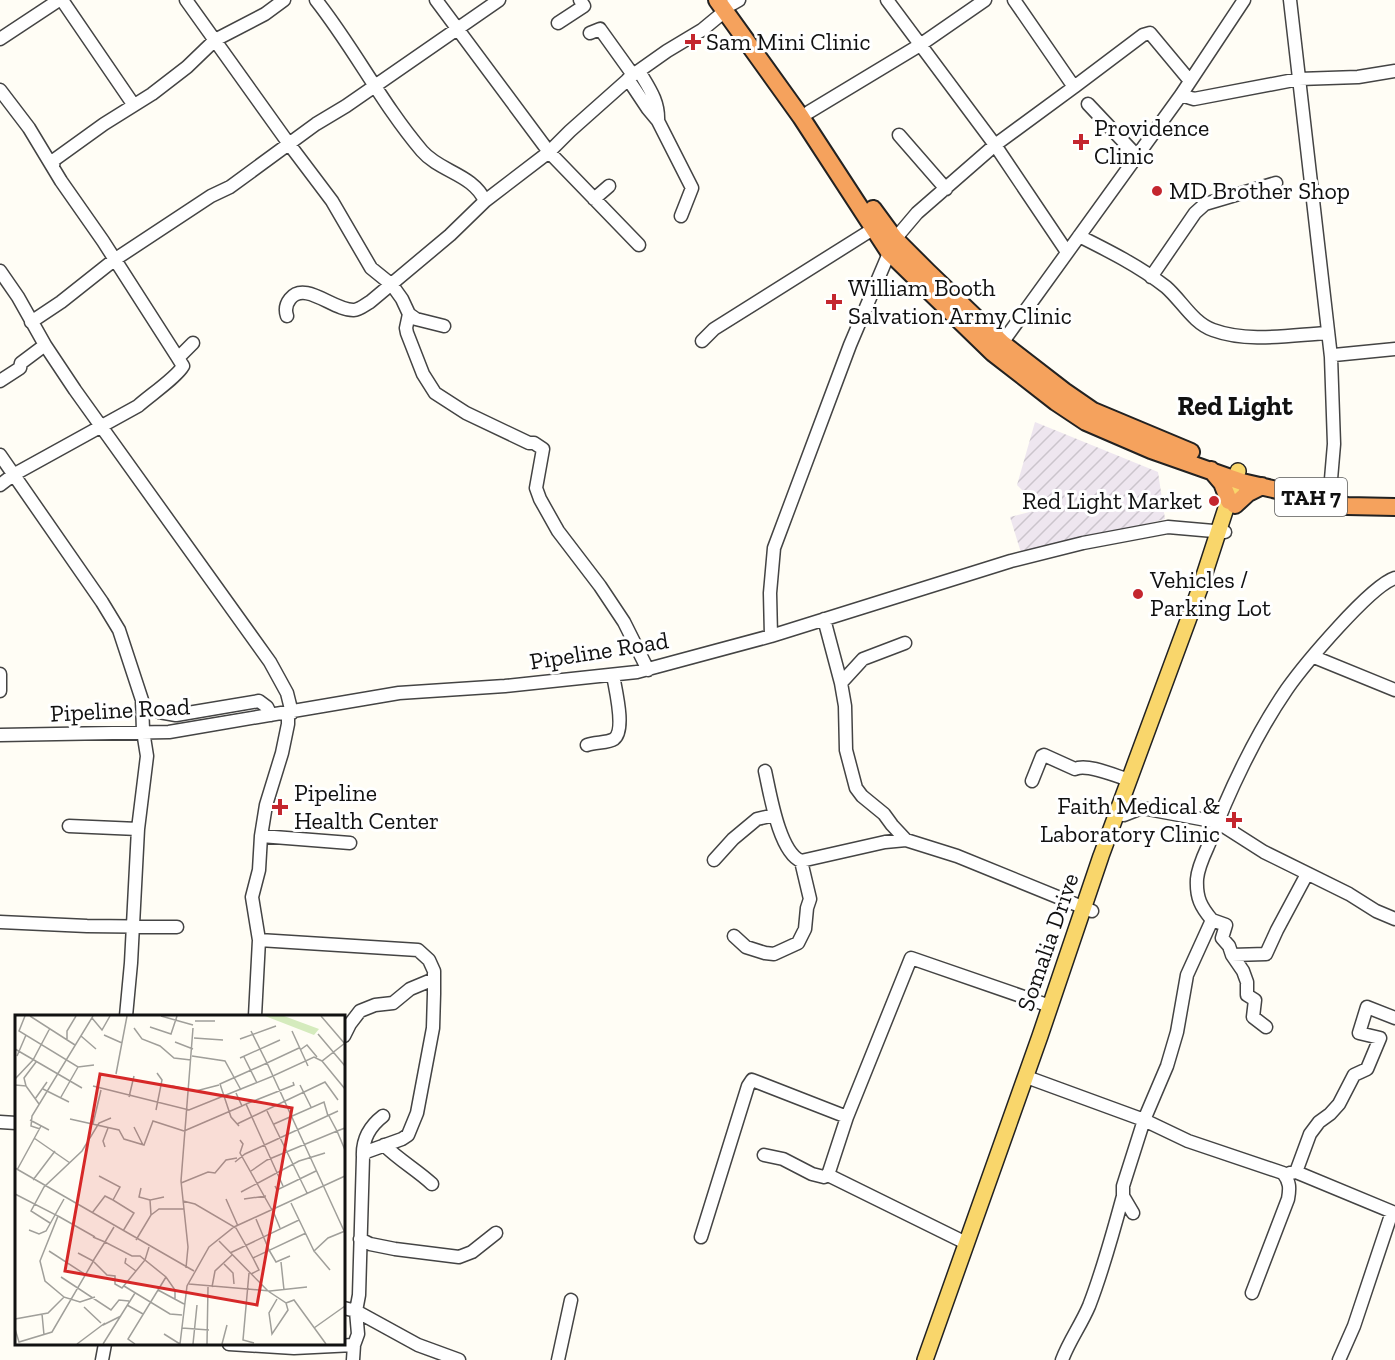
<svg xmlns="http://www.w3.org/2000/svg" width="1395" height="1360" viewBox="0 0 1395 1360" font-family="'Zilla Slab',serif">
<style>
.industrial{fill:url(#industrial-furrows)}
.lines{fill:none;stroke-linecap:round;stroke-linejoin:round}
.minor-casing{stroke:#444;stroke-width:15}
.major-casing{stroke:#222;stroke-width:18}
.highway-casing{stroke:#222;stroke-width:20}
.minor{stroke:#fff;stroke-width:12}
.major{stroke:#f9d66b;stroke-width:15}
.highway{stroke:#f5a25d;stroke-width:16}
.poi-dot{fill:#c4262e;stroke:#fff;stroke-width:2}
.labels{text-anchor:middle;stroke-width:6;stroke-linejoin:round;paint-order:stroke}
.shield{fill:#fff;stroke:#585858;stroke-width:1.5}
.shield-label{font-size:22px;font-weight:bold;fill:#111}
.poi-label{font-size:24px;fill:#111;stroke:#fff;text-anchor:start}
.street-label{font-size:24px;fill:#111;stroke:#fff}
.quarter-label{font-size:27px;font-weight:bold;fill:#111;stroke:#fff}
.inset-road{fill:none;stroke:#a09f9a;stroke-width:1.5}
.view{fill:#d62828;fill-opacity:0.15;stroke:#d62828;stroke-width:3}
.inset-edge{fill:none;stroke:#111;stroke-width:3}
</style>
<defs>
<pattern id="industrial-furrows" width="10" height="10" patternUnits="userSpaceOnUse" patternTransform="scale(1.5)"><rect width="10" height="10" fill="#eee6ef"/><path d="M-1 1l2-2M0 10L10 0M9 11l2-2" fill="none" stroke="#cbc4cc"/></pattern>
</defs>
<rect width="100%" height="100%" fill="#fffdf5"/>
<!-- industrial -->
<path class="industrial" d="M1035,422L1158,472L1165,519L1022,556L1010,517L1041,509L1017,485Z"/>
<g class="lines">
<defs>
<path id="minor" d="M62,0L133,104
M186,0L289,144L332,201L371,268L392,285L402,299L409,314L416,319L444,326
M316,0C354,48 382,104 422,151C440,172 473,174 485,201
M436,0L549,152L639,245
M887,0L995,145L1067,252
M1290,0L1331,357L1334,444L1330,491
M732,4L739,0
M558,23L584,6L580,0
M590,33L600,29L633,75
M0,39L59,0
M639,71C649,88 659,101 658,121L692,188L681,216
M628,79L648,109L658,121
M1074,87L1143,35L1150,33L1190,81
M0,90L29,128L61,181L103,241L178,358
M1181,95L1194,99L1299,79L1358,77L1395,71
M1088,104L1137,156
M809,112L920,45L985,0
M899,135L946,189
M53,166L54,160L104,124L152,94L187,67L215,40L265,14L284,0
M594,199L609,186
M1079,236C1109,251 1139,266 1166,287C1182,301 1193,323 1213,330C1248,343 1291,335 1327,333
M0,271L18,297L45,345L21,363L20,368L0,381
M1151,277L1195,213L1205,204L1276,183
M409,314L406,328L407,333L423,374L435,393L466,413L529,443H534L543,449L536,488L540,499L558,531L600,586L624,622L648,670
M287,316C285,310 286,304 290,299C305,280 334,311 354,310C359,310 365,305 370,302L450,235L485,201L549,152L570,131L633,75L667,51L702,30L725,11
M31,322L61,302L114,260L211,196L230,187L316,124L346,106L499,0
M702,341L714,329L873,229
M1002,343L1181,95L1244,0
M45,345L75,390L270,662L287,693L292,713
M1331,357L1334,355L1395,349
M0,455L102,602L119,630L142,700L143,731L147,756L138,829L131,963L126,1016
M0,485L13,475L138,406C149,396 177,377 183,366L178,358L193,343
M824,619L841,683L845,706L846,750L856,788L862,796L884,814L892,825L906,840
M771,636L770,593L774,548L850,345L895,239L917,213L995,145L1074,87L1014,0
M1314,657L1395,690
M0,674V691
M841,683L863,659L905,643
M159,712L176,715L259,701L267,707L271,715
M288,713V724L282,753L266,805L261,836L259,870L252,897L259,940L418,950L429,960L434,971V994L433,1028L417,1113L408,1135L402,1139L366,1152L363,1157L359,1295L356,1311L358,1334L354,1345L353,1360
M0,735L169,732L399,693L505,686L637,672L771,636L1011,561L1083,543L1168,527L1225,532
M587,745C595,742 608,743 614,739C626,730 615,688 613,675
M765,771C770,793 779,852 801,861L885,842L906,840L957,856L1092,911
M1032,781L1042,756L1044,755L1075,769C1087,763 1116,776 1129,780
M1124,815L1142,808L1217,822L1264,852L1349,894L1376,911L1395,919
M69,826L138,829
M261,836L350,843
M714,860L733,839L757,819L775,815
M1212,920L1226,925L1222,938L1229,946L1232,955L1243,971L1247,982V995L1255,1000L1253,1017L1266,1027
M0,922L87,926L177,927
M734,936L746,947L765,953L774,954L798,943L805,929L807,908L810,899L801,861
M1232,955L1266,954L1277,930L1307,874
M255,1016L259,940
M344,1036L350,1024L360,1011L375,1005L393,1003L410,989L434,979
M1032,1079L1144,1120L1123,1186V1196L1133,1213
M0,1122L16,1123
M384,1145C399,1160 417,1170 432,1184
M764,1155L783,1159L812,1174L824,1177L828,1175
M363,1157C362,1139 370,1126 383,1116
M1296,1172L1310,1134L1319,1122L1330,1114L1339,1104L1354,1075L1367,1069L1380,1038L1359,1033L1367,1007L1395,1018
M1290,1173L1296,1172L1395,1213
M701,1237L748,1086L752,1080L847,1117
M360,1239L370,1244L395,1249L459,1257L472,1252L496,1233
M966,1243L828,1175L847,1117L911,958L1050,1006
M1252,1293L1288,1199C1290,1188 1290,1182 1283,1173L1188,1141L1144,1120L1167,1066L1177,1032L1187,975L1212,920C1201,907 1196,898 1197,879C1198,867 1204,855 1209,844C1228,793 1256,734 1287,689C1304,665 1370,586 1395,578
M344,1308L356,1311L418,1345L459,1360
M229,1344L294,1348L354,1345
M102,1360L105,1344
M558,1360L571,1300
M1062,1360C1069,1341 1081,1325 1089,1306C1103,1270 1113,1233 1123,1196
M1339,1360L1354,1326L1392,1212"/>
<path id="major" d="M925,1360L1040,1036L1101,856L1200,588L1238,471"/>
<path id="highway" d="M717,0L801,117L889,252L993,353L1056,402L1086,422L1151,450L1242,482L1347,506L1395,507
M873,209L895,239L928,272L1002,343L1064,391L1093,411L1191,452
M1211,470L1222,483L1229,501
M1235,505L1248,493L1262,486"/>
</defs>
<!-- minor casing -->
<use href="#minor" class="minor-casing"/>
<!-- major casing -->
<use href="#major" class="major-casing"/>
<!-- highway casing -->
<use href="#highway" class="highway-casing"/>
<!-- minor -->
<use href="#minor" class="minor"/>
<!-- major -->
<use href="#major" class="major"/>
<!-- highway -->
<use href="#highway" class="highway"/>
</g>
<!-- markers -->
<g class="poi-dot">
<path d="M690 33h6v6h6v6h-6v6h-6v-6h-6v-6h6z"/>
<path d="M1078 133h6v6h6v6h-6v6h-6v-6h-6v-6h6z"/>
<circle cx="1157" cy="191" r="6"/>
<path d="M831 293h6v6h6v6h-6v6h-6v-6h-6v-6h6z"/>
<circle cx="1214" cy="501" r="6"/>
<circle cx="1138" cy="594" r="6"/>
<path d="M277 798h6v6h6v6h-6v6h-6v-6h-6v-6h6z"/>
<path d="M1231 811h6v6h6v6h-6v6h-6v-6h-6v-6h6z"/>
</g>
<g class="labels">
<!-- shield labels -->
<rect class="shield" x="1275" y="478" width="72" height="38" rx="4.5"/>
<g class="shield-label">
<text x="1311" y="505">TAH 7</text>
</g>
<!-- poi labels -->
<g class="poi-label">
<text x="706" y="50">Sam Mini Clinic</text>
<text x="1094" y="136">Providence<tspan x="1094" dy="28">Clinic</tspan></text>
<text x="1169" y="199">MD Brother Shop</text>
<text x="848" y="296">William Booth<tspan x="848" dy="28">Salvation Army Clinic</tspan></text>
<text x="1202" y="509" text-anchor="end">Red Light Market</text>
<text x="1150" y="588">Vehicles /<tspan x="1150" dy="28">Parking Lot</tspan></text>
<text x="294" y="801">Pipeline<tspan x="294" dy="28">Health Center</tspan></text>
<text x="1220" y="814" text-anchor="end">Faith Medical &amp;<tspan x="1220" dy="28">Laboratory Clinic</tspan></text>
</g>
<!-- street labels -->
<g class="street-label">
<text transform="translate(599 651) rotate(-9)" y="8">Pipeline Road</text>
<text transform="translate(120 710) rotate(-3)" y="8">Pipeline Road</text>
<text transform="translate(1048 942) rotate(-71)" y="8">Somalia Drive</text>
</g>
<!-- quarter labels -->
<g class="quarter-label">
<text x="1235" y="415">Red Light</text>
</g>
</g>
<!-- overview -->
<g transform="translate(15 1015)">
<rect width="330" height="330" fill="#fffdf5"/>
<path d="M250,1H269L304,14L299,20Z" fill="#d5ebbd"/>
<path class="inset-road" d="M10,1L4,16L63,52L79,50M15,1L60,30M146,1L178,10M306,1L330,29M77,3L87,15L95,1M180,6H200M135,12L156,19L162,1M119,13L127,24L145,31L159,43L176,45M236,16L252,48L284,33M277,16L293,51M303,19L330,51M89,20L107,28M66,21L81,34M179,23L208,25M52,24V16L61,1M225,24L261,11M160,27L178,34M0,34L67,73M285,35L292,30L302,42M2,41L11,20M177,41L210,46L226,75M229,42L242,68M225,43L265,25M307,46L330,74M101,59L112,1M0,64L18,45L35,13M0,70L11,71L9,63L21,47M285,70L296,92M11,71L24,89M78,71L174,95L258,61L330,218M157,71L181,76L204,70M28,74L54,87M221,78L227,91L231,89L268,171M46,82L63,52M114,82L119,61M20,84L32,67M231,89L279,70L278,67M141,95L147,65L142,58M252,96L292,178M314,101L322,116L330,113M55,104L104,115L109,124L129,130L138,106L169,116M15,105L34,115M78,109L86,75M222,109L310,67L323,85M259,109L309,87L313,101M224,111L216,102L205,69L252,48L258,61L299,42L307,46L330,28M119,112L128,130M25,114L16,111L17,101L78,1M169,116L227,91M19,123L55,148M225,125L228,129L225,138L257,195M90,132L88,126L93,113M220,147L230,139L323,96M0,153L179,256M2,155L26,111M236,156L252,145L322,116L330,135M84,161L105,172L98,185M18,165L40,136M166,168L193,157L200,158L211,145L222,143M260,171L262,175L301,156M126,173L124,182L135,185M226,177L284,146L310,138M0,179L43,201L25,246L30,266L49,282M211,184L223,211M229,184L251,181M168,186L180,189L221,213L238,243L291,218M276,188L299,236L313,223L330,216M258,196L265,213M77,198L90,181L98,185L119,198L108,216M136,200L144,194H169M43,201L80,222M241,204L254,235M35,208L16,196L29,172L67,136L84,108L96,103M14,215L24,219L31,216L49,184M78,222L90,227L99,212M121,225L136,200L135,185L149,182M204,226L253,276L271,288L273,295L257,319L254,298L262,284M254,235L261,247L275,241M34,236L71,260M299,236L315,255M63,238L78,246L90,227L117,241H125L151,262L160,275V285M215,238L284,205M111,243L110,248L121,256M79,247L92,260L100,261V269L107,273L130,245L134,232M266,247L269,275M209,249L218,258L219,269M171,253L173,232L166,166L178,13M234,258L228,325L239,328M236,259L244,255L238,243M46,262L96,295L104,285L114,286M174,269L255,276L292,272M109,271L155,299L167,300M197,272L200,256L217,240M143,275L169,289M271,288L279,285L311,329M112,290L128,299M69,292L86,308M27,299L29,320M0,304L33,298L49,282L65,287L80,282M88,310L106,301M167,313L194,315M299,313L330,291M0,314L4,327L37,317L79,245M149,319L165,329M62,329L90,308M88,329L120,278M120,329L113,324L151,262M165,329L172,271L194,232L219,212L330,161M178,329L182,290M192,329L193,272M207,329L212,310"/>
<path class="view" d="M85,59L277,93L242,290L50,256Z"/>
<rect width="330" height="330" class="inset-edge"/>
</g>
</svg>
